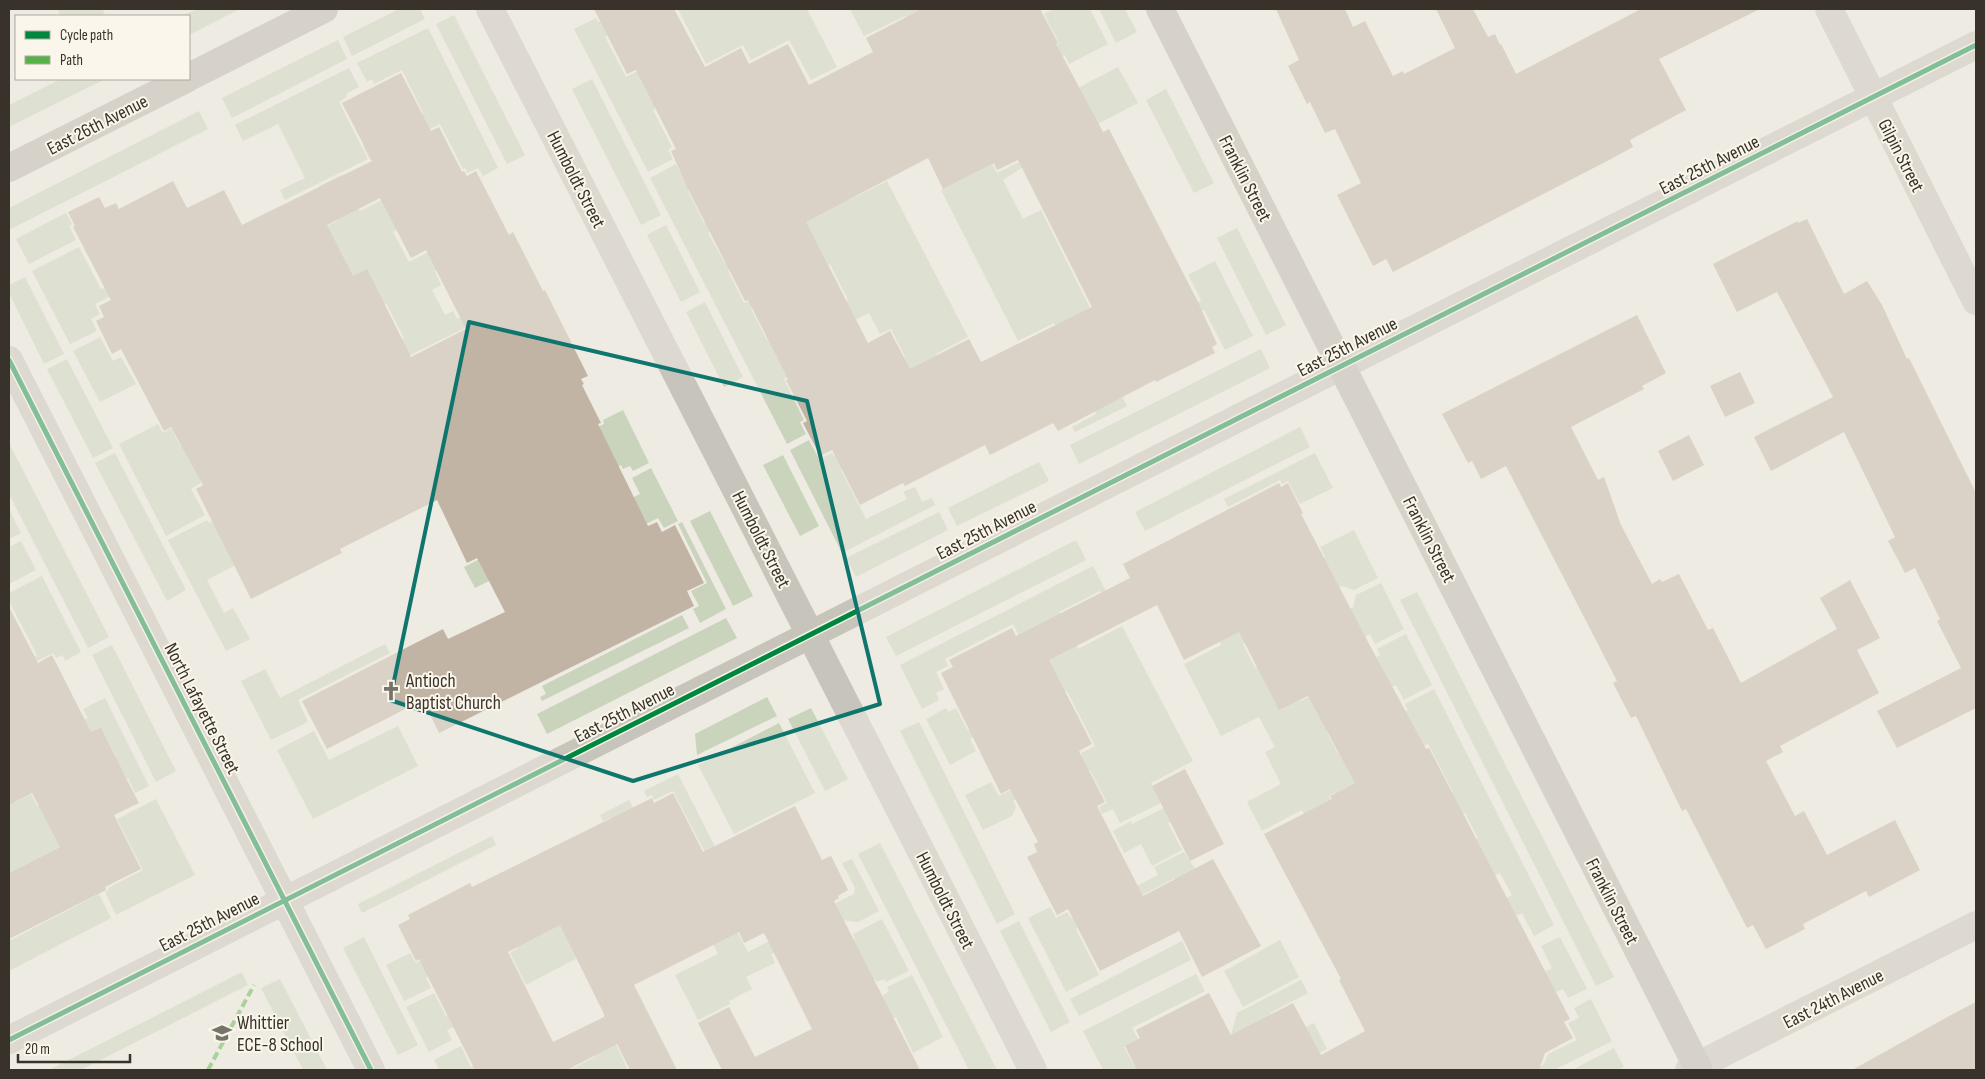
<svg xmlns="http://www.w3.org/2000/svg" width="1985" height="1079" viewBox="0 0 1985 1079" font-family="'Sofia Sans Condensed',sans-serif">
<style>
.green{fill:#cad4bd}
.building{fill:#c1b4a4;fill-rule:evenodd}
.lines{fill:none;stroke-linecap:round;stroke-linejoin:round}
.street{stroke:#c7c4bc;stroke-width:28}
.secondary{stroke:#b8b4ac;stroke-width:28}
.quiet{stroke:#56b246;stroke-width:4;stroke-dasharray:8 4;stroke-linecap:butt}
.cycleway-casing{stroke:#faf6eb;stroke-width:8}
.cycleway{stroke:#00873e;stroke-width:5}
.marked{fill:none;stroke:#0f766e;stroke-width:4;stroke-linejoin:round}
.labels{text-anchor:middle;stroke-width:4;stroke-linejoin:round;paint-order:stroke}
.street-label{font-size:19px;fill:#38322a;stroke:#faf6eb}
.poi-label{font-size:19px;fill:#38322a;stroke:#faf6eb;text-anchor:start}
</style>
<rect width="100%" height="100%" fill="#eeebe2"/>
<!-- green -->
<path class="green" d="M57,9H102L106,16H61Z
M197,9H240L189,35V16H182Z
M399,9H420L425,19L352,56L343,37Z
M678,9H807L837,67L811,80L789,40L751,60L743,45L706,64Z
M850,9H946L966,48L926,58L905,16L864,36Z
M1054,9H1090L1108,44L1069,64L1065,55L1055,60L1049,49L1059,43L1044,14Z
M1099,9H1125L1137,32L1116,43Z
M454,15L525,155L507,164L436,24Z
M609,17L616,31L605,37L626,77L692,43L703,64L666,102L653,110L672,147L668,150L673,159L648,172L574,29L596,18L598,22Z
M428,28L498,168L483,176L478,168L467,173L465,168L463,169L440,124L370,160L363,146L400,129L398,125L423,113L402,70L374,84L372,79L367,82L357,63Z
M338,40L347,59L232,118L222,98Z
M1118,67L1138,103L1092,127L1072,91Z
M349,68L359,87L346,94L347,97L339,102L368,159L285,200L280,190L305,178L278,124L243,141L235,125Z
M61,79H105L9,127V105Z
M592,79L661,215L641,225L572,89Z
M1166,89L1214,183L1194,193L1146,100Z
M199,111L208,129L11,229L9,224V208Z
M984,148L997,173L1023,160L1026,165L1003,180L1023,219L1041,210L1110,348L1100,353L1127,406L1075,432L1072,427L1096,414L1054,323L1018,341L941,190L982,169Z
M457,162L406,225L393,232L409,262L437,248L482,247L435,271L441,285L432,290L445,315L453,311L457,319L461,317L467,327L370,375L362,360L404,338L386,303L338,327L295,242L337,221L319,186L341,175L360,211Z
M676,164L681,174L686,172L694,187L688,191L704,223L710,221L720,226L708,233L725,263L736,258L739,265L728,271L744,303L756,297L760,304L751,309L767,340L779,334L793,374L784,379L804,420L800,422L806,434L787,444L650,178Z
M831,167L849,200L887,181L968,337L936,354L947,373L987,378L879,372L905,357L891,329L880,334L869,313L849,323L839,305L848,300L830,264L816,271L793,236Z
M66,213L72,224L69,226L76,240L29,264L16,239Z
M666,225L700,292L681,302L647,235Z
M1237,228L1286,325L1266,335L1217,238Z
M79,247L101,289L165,269L95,304L100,314L91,319L97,331L70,344L32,271Z
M1215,261L1253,336L1225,350L1204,310L1199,311L1196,304L1201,300L1188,275Z
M25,277L64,354L44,364L9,293V285Z
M705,302L743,377L724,387L686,312Z
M100,337L113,361L121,357L136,384L100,402L73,351Z
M1261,349L1270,368L1079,464L1070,445Z
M67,359L113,448L93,458L47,369Z
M254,407L302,428L200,480L201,483L191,489L205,515L166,536L119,444L158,424L163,433L171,428L180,445Z
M623,410L649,463L633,471L630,466L623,469L621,465L580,486L530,461L604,424L603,420Z
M891,426L898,440L841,470L866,519L907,499L903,492L915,487L922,502L932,498L935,505L842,553L790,450L809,440L819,459L832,453L834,456Z
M1300,427L1310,447L1145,531L1135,512Z
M9,443L109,637L88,648L9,494Z
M115,453L186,590L167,601L95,463Z
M1315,453L1333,488L1300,504L1288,481L1282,484L1280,480L1228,507L1224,499Z
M783,455L819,526L800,536L763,465Z
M1039,462L1049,481L957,526L948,508Z
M651,468L678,521L664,528L658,518L632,531L491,580L475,588L464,567L505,546L551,539L640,494L632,478Z
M9,509L21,533L9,539Z
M710,511L753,596L733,606L690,521Z
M939,512L948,530L856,577L846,558Z
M219,516L243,561L207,580L224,613L233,608L250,639L226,651L168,540L207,520L209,523Z
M682,522L726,609L700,623L693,609L699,606L691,591L707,583L678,524Z
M1354,530L1378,578L1354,590L1343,586L1334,590L1319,561L1325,557L1320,547Z
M1076,540L1086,560L896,656L886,637Z
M21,541L36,570L9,584V547Z
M1093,566L1107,593L1103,596L1100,591L1059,612L1078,649L1122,626L1193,761L1151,783L1161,803L1120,823L1113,809L1102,814L1099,807L1107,803L1090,770L1078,775L1072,762L1082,756L1081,753L1095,746L1067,691L1054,698L1050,696L1013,624L945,659L948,666L936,672L944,689L936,693L939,700L922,709L900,665Z
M42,576L81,652L65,661L63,655L56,658L53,653L9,675V669L37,655L9,601V593Z
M1381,583L1404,629L1375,644L1370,634L1361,639L1346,611L1353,607L1356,595Z
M1417,592L1614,977L1596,986L1400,600Z
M682,615L689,628L542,701L540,697L546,694L542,686Z
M726,618L737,638L547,734L537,714Z
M1208,618L1257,637L1243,644L1255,668L1268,661L1289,679L1300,701L1309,697L1336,729L1327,733L1338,753L1346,749L1416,752L1329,796L1333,805L1326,857L1302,810L1262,831L1247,802L1281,784L1265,752L1275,747L1259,717L1221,736L1184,664L1221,645Z
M1406,634L1432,685L1404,700L1396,685L1387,690L1369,661L1380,655L1377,649Z
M385,644L390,653L298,700L308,722L271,740L241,681L265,669L280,698Z
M112,645L176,771L156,782L92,655Z
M1434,689L1554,925L1534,936L1522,913L1511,918L1502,901L1512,895L1500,873L1488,879L1469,843L1478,838L1465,813L1459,815L1449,794L1453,792L1428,744L1417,749L1399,715L1408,710L1405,704Z
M767,697L777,716L697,755L695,734Z
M105,698L149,786L135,793L128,778L119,782L108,760L116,756L101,727L81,737L75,725L88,718L83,709Z
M811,708L848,779L825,791L788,719Z
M946,708L948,712L956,708L968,731L980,725L983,732L970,739L976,751L950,765L926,719Z
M919,722L1015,914L997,924L900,731Z
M779,723L815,793L734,834L698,765Z
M398,726L418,766L313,819L277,750L314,731L329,760Z
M1067,762L1072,771L1013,801L1016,807L1012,816L983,830L965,795L991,782L999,796Z
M678,774L732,880L722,885L673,791L654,800L652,795L647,797L644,791Z
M9,791L15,802L31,794L37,806L43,804L71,841L9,873Z
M1195,792L1202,806L1168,823L1182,850L1152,866L1141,844L1124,853L1113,831L1131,821L1132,824Z
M156,799L195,875L116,915L105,892L109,890L108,888L143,870L117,819Z
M629,800L668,876L613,825L610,818L603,821L600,815Z
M492,836L496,845L362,913L358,904Z
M880,843L997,1070H969L858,854Z
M1184,852L1200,876L1179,887L1175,878L1076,929L1099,975L1066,992L1028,918L1050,907L1056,918L1067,912L1072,919L1158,875L1154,867Z
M852,859L879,911L858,922L840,920L771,954L775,963L746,977L752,989L729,1001L730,1004L698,1020L675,975L718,954L701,919L724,907L748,952L820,915V911L854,894L855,888L842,863Z
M99,894L111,918L9,971V941Z
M567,917L579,957L526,985L510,953L518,948L515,944Z
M882,919L909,971L886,982L884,979L877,982L875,979L872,980L852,941L855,939L853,934Z
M1019,921L1070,1022L1051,1032L1000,931Z
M364,937L418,1045L398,1055L343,948Z
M1560,937L1587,989L1568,998L1563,989L1554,993L1543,973L1552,968L1541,946Z
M1280,940L1299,977L1243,1007L1224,971Z
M1182,941L1191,960L1079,1016L1070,999Z
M410,953L416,963L426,957L437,972L426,978L431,988L404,1001L386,965Z
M242,972L248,985L81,1070H49Z
M1196,974L1205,991L1132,1028L1138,1039L1124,1047L1135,1067L1142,1063L1146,1070H1103L1083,1031Z
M912,975L943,1037L913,1053L896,1017L891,1019L880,998L889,991L887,987Z
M280,979L327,1070H303L261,988Z
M1301,980L1308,993L1270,1013L1280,1032L1231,1035L1237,1013Z
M434,993L446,1016L455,1011L461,1023L447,1030L452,1040L429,1052L406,1007Z
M1591,999L1612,1041L1554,1070H1535L1544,1064L1548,1054L1577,1040L1568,1023L1579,1018L1574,1008Z
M1314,1023L1327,1049L1284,1070H1270L1281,1064L1271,1044Z
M607,1025L628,1070H569L595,1057L585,1037Z
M461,1046L471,1067L482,1062L486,1070H439L434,1060Z
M1614,1048L1624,1067L1618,1070H1572Z"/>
<!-- building -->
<path class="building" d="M594,9H674L705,67L741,48L749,64L788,44L809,85L873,52L866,38L922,9H1040L1058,43L1056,44L1103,132L1109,129L1197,300L1217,344L1212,347L1215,353L1156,382L1155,380L1058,431L1053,423L990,455L985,445L905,486L903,483L860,505L832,450L820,456L803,423L807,421L786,380L788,379L748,300L745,301L689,191L671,151L676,149L636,70L627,74ZM928,158L943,189L994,163L997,170L1018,160L1092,307L981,362L969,339L910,369L890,331L868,343L806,222Z
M1276,9H1345L1353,27L1365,21L1393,76L1403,71L1404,74L1455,48L1436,9H1473L1488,37L1495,34L1500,45L1501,44L1516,74L1641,9H1760L1659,59L1686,110L1630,140L1633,147L1611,159L1393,272L1386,259L1373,266L1337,195L1361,183L1335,129L1325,133L1310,102L1307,104L1288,66L1299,60Z
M401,73L431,131L439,127L462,172L464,171L467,176L476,171L509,235L513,232L543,291L545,290L588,376L581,379L584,384L582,385L601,423L598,424L648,526L657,522L662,532L675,525L704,583L687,591L694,606L439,733L423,700L327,749L302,701L443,629L448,639L505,612L477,558L467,563L437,500L340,549L342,553L251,599L196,489L203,485L171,427L164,431L121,349L112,354L96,321L104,317L99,306L111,300L73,227L75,226L68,212L99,197L105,208L116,203L119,209L173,181L187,208L224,190L242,225L372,161L342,103ZM380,198L411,258L426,250L466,329L411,357L367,269L353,276L327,225Z
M1807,219L1844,294L1867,281L1882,305L1907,359L1909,358L1976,493V708L1897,748L1877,711L1961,668L1937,621L1940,619L1915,568L1905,573L1888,541L1895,537L1844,432L1771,471L1754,437L1833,397L1777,292L1737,312L1713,264L1798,221V223Z
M1637,315L1666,373L1642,386L1644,389L1571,427L1598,480L1604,477L1621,525L1652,584L1660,579L1662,582L1679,574L1708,630L1713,628L1741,683L1837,629L1820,598L1850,580L1880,638L1857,650L1879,693L1780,746L1783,752L1766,761L1795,816L1804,811L1827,855L1895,820L1920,870L1869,897L1866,891L1803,924L1805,929L1766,949L1753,925L1747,928L1686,809L1682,811L1636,716L1631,718L1613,683L1617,681L1506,466L1481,479L1472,461L1468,463L1442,414Z
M1740,372L1755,403L1725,417L1710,386Z
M1689,435L1704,465L1673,481L1658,451Z
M1279,483L1281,487L1288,483L1303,513L1301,514L1367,640L1426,749L1429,748L1570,1019L1564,1022L1573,1038L1545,1053L1539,1070H1137L1125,1046L1140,1038L1136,1030L1209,993L1231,1035L1293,1003L1321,1055L1365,1031L1339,980L1341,979L1264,834L1332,799L1330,796L1355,783L1308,696L1279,710L1239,632L1184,660L1157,605L1049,660L1092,744L1079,751L1105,802L1097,806L1143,896L1213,859L1261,946L1202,977L1179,931L1100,971L1068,909L1057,915L1027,857L1037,852L1034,844L1038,842L1010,789L1001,794L941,673L953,667L949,660L1012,628L1016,636L1130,578L1123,564Z
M9,607L38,663L52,655L91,732L101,727L127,780L139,803L114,815L141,869L105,887L106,890L9,939V873L60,847L32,793L9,805Z
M1185,769L1224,844L1190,861L1152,786Z
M673,793L703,852L795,806L822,860L831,856L848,890L838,896L839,898L834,901L920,1070H722L698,1023L729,1007L755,1057L812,1029L764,933L744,943L739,932L634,985L677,1070H630L617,1044L567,1070H475L419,959L416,961L398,925L410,919L408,915L470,883L472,887L652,798L654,803ZM560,925L604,1014V1017L553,1042L508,952Z
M1976,1002V1070H1852L1951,1015Z"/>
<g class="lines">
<!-- street -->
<path class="street" d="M490,9L1033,1070
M1829,9L1976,301
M9,360L371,1070
M9,1040L1976,45
M1689,1070L1976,925"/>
<!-- secondary -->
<path class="secondary" d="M1160,9L1699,1070
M189,77L324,9
M9,168L186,79"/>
<!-- quiet -->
<path class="quiet" d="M208,1070L254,985"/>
<defs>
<path id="cycleway" d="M9,360L371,1070
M9,1040L1976,45"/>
</defs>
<!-- cycleway casing -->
<use href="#cycleway" class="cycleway-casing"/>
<!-- cycleway -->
<use href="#cycleway" class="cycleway"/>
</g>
<!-- marked area -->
<path d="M0 0H1985V1079H0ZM469,322L807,401L880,704L633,781L390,700Z" fill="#eeebe2" fill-opacity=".55" fill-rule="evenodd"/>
<path class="marked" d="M469,322L807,401L880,704L633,781L390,700Z"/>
<!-- icons -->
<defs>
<symbol id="church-bare" viewBox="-9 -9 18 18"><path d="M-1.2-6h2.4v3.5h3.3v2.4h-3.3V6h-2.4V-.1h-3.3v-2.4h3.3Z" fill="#78736a" stroke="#faf6eb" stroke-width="2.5" paint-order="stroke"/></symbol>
<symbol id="school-bare" viewBox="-9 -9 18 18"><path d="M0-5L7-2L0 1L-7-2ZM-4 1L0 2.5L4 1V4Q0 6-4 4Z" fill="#78736a" stroke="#faf6eb" stroke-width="2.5" paint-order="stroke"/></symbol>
</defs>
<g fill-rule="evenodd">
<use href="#church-bare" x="377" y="677" width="28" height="28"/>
<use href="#school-bare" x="208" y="1019" width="28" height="28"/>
</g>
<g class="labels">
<!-- street labels -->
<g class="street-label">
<text transform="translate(97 124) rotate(-27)" y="7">East 26th Avenue</text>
<text transform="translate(1902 155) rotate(63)" y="7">Gilpin Street</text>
<text transform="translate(1709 164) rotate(-27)" y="7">East 25th Avenue</text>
<text transform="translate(1246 178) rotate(63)" y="7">Franklin Street</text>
<text transform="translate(577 179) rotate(63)" y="7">Humboldt Street</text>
<text transform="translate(1347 346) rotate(-27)" y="7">East 25th Avenue</text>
<text transform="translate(986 529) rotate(-27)" y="7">East 25th Avenue</text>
<text transform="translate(762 539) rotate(63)" y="7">Humboldt Street</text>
<text transform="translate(1430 539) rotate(63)" y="7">Franklin Street</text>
<text transform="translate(203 708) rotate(63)" y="7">North Lafayette Street</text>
<text transform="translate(624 712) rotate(-27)" y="7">East 25th Avenue</text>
<text transform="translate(946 900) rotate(63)" y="7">Humboldt Street</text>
<text transform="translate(1613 901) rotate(63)" y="7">Franklin Street</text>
<text transform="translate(209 921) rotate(-27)" y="7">East 25th Avenue</text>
<text transform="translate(1833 998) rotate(-27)" y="7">East 24th Avenue</text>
</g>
<!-- poi labels -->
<g class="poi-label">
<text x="406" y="687">Antioch<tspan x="406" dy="22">Baptist Church</tspan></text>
<text x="237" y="1029">Whittier<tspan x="237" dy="22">ECE-8 School</tspan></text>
</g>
</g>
<!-- border -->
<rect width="1985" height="1079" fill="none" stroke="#38322a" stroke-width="20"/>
<!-- legend -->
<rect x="15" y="15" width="175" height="65" fill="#faf6eb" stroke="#aca89e"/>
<rect x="25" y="31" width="25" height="8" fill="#00873e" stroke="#aca89e"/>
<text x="60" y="40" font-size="15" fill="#38322a">Cycle path</text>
<rect x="25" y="56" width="25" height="8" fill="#56b246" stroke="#aca89e"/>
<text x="60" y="65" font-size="15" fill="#38322a">Path</text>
<!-- scale -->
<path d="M18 1054v8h112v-8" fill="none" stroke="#38322a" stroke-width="2.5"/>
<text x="25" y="1054" font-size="15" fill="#38322a" stroke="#faf6eb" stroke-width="4" paint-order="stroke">20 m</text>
</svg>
